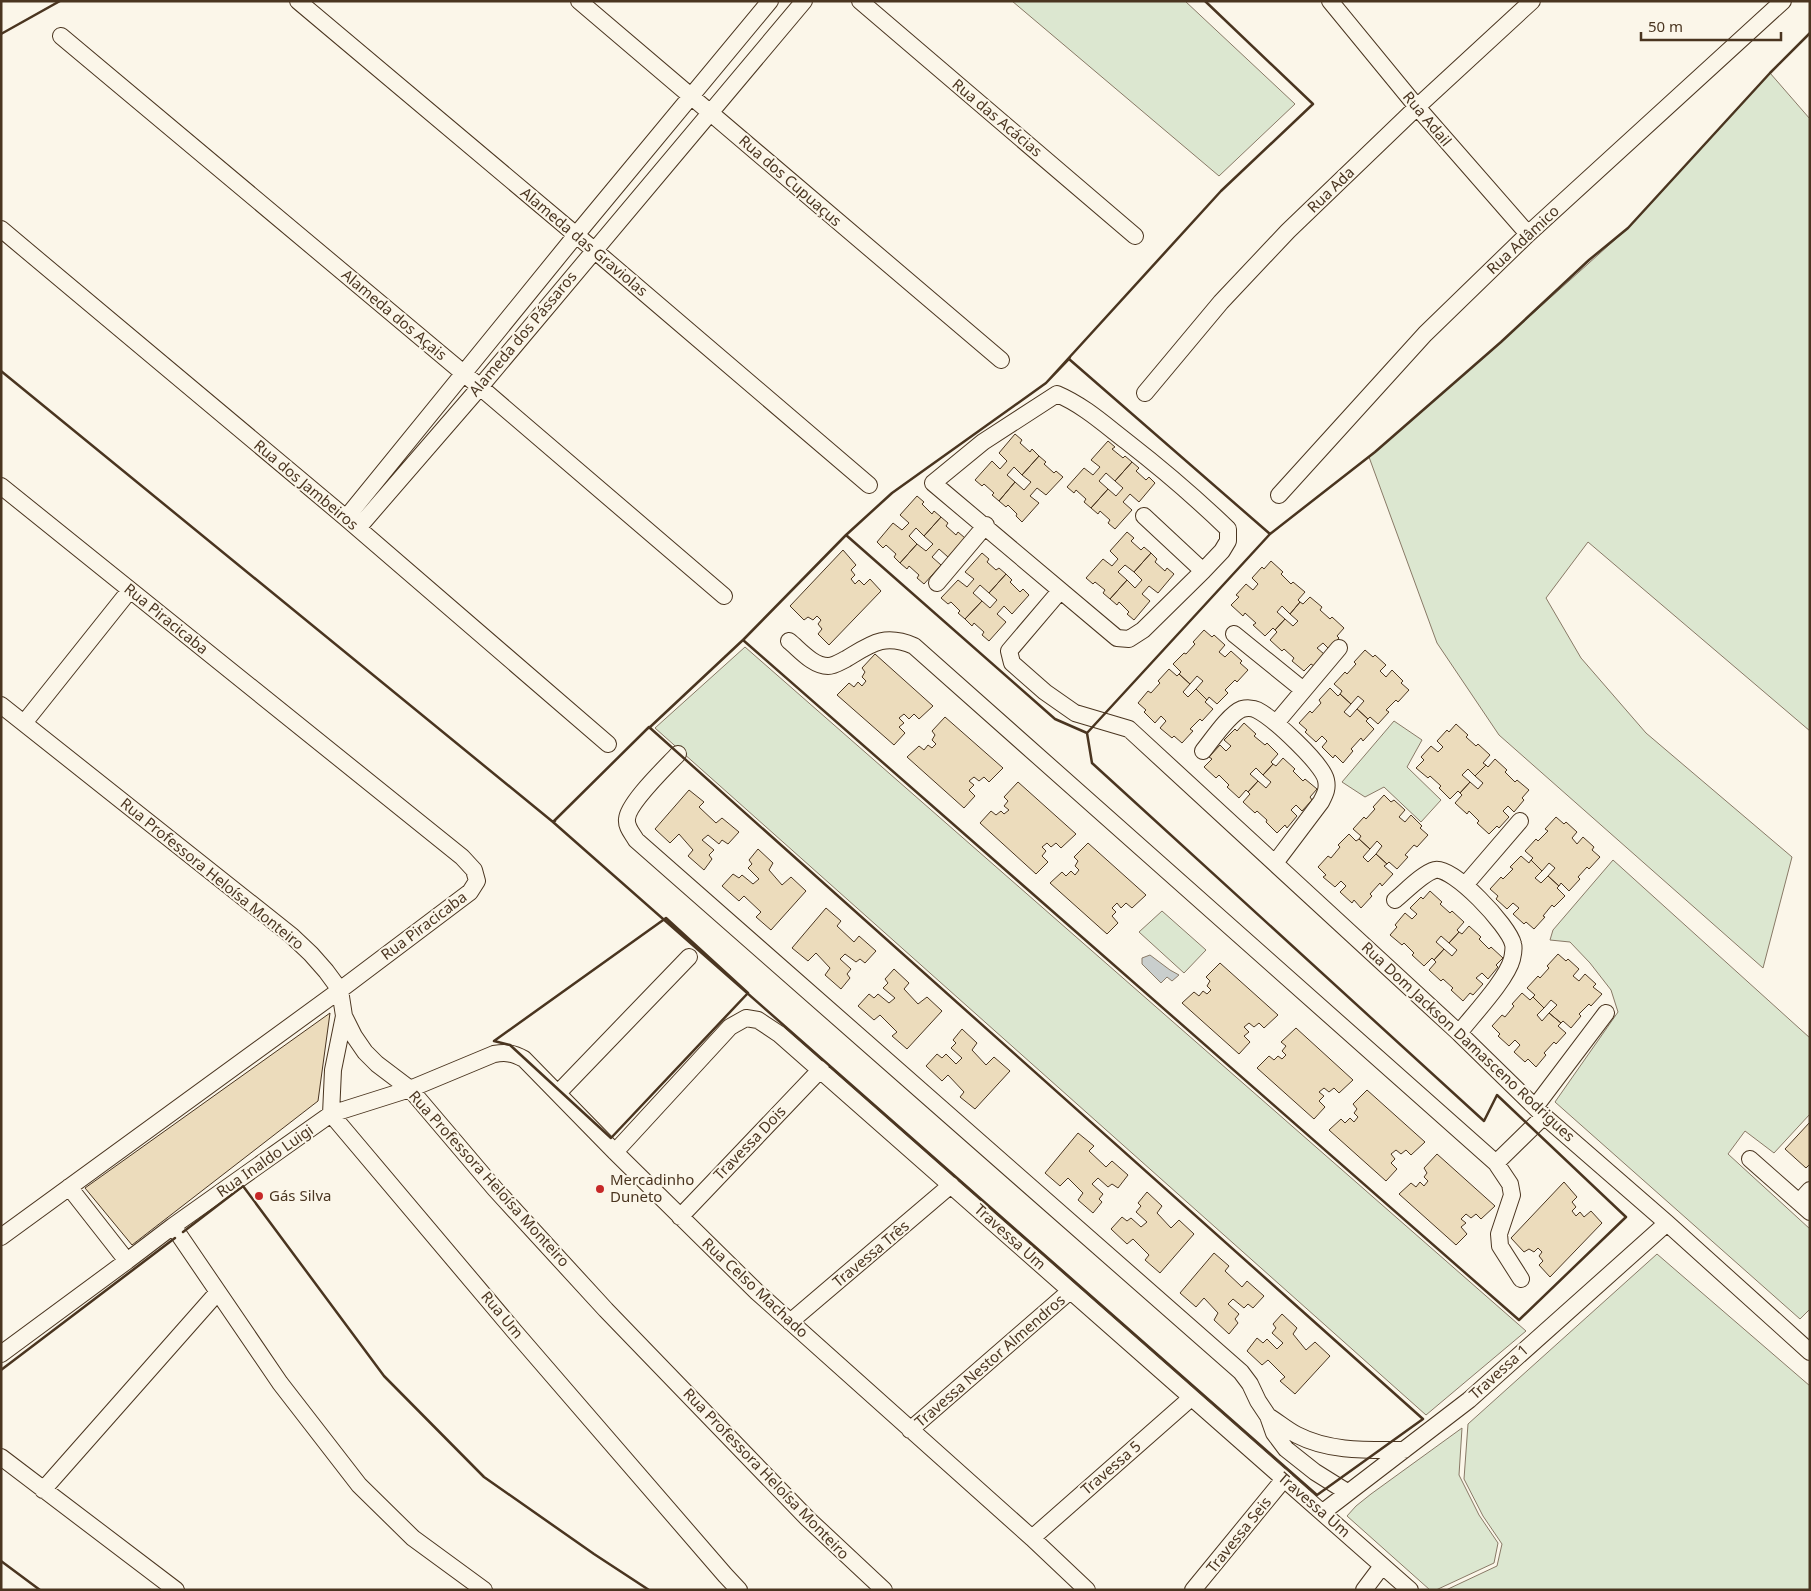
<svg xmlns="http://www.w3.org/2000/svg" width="1811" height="1591" viewBox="0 0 1811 1591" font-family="'Noto Sans',sans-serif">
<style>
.green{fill:#dce7d0;stroke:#887966}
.water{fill:#c9cecd;stroke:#887966}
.building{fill:#ecdcbc;stroke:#4a3520}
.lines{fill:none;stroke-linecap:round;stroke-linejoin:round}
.street-casing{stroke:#4a3520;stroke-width:18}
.street{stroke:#fbf6e9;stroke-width:16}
.wall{stroke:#4a3520;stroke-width:2.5}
.poi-dot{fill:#c62828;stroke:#fbf6e9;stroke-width:2}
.labels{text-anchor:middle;stroke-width:4;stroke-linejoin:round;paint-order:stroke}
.street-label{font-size:15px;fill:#4a3520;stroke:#fbf6e9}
.poi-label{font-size:15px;fill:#4a3520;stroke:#fbf6e9;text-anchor:start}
</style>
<rect width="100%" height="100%" fill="#fbf6e9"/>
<!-- green -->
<path class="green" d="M1012,1H1185L1295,104L1219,176Z
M1770,73L1810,119V731L1588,542L1546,598L1581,658L1646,733L1792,857L1763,968L1499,735L1437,643L1369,457L1501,342L1628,228Z
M745,647L1526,1331L1426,1415L655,728Z
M1394,721L1422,740L1407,767L1441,800L1421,822L1384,787L1365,797L1342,782Z
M1613,860L1810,1038V1114L1774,1153L1745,1131L1728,1154L1810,1229V1309L1800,1319L1555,1102L1618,1012L1611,990L1590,963L1570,942L1550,940L1553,930Z
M1162,911L1206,950L1184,973L1139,932Z
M1657,1254L1810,1386V1590H1446L1497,1566L1502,1544L1483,1516L1464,1479L1468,1424Z
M1462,1428L1459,1475L1479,1515L1498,1543L1494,1563L1436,1590H1430L1347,1516L1356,1506L1371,1494Z"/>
<!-- water -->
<path class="water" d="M1150,955L1170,970L1179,975L1172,981L1167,977L1161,983L1142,964V958Z"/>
<!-- building -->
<path class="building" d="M1015,434L1022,440L1020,443L1030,452L1032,449L1039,456L1022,475L1014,467L1007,475L1015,482L999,501L992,495L994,493L984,484L982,486L975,480L992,461L1000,469L1007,461L999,453Z
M1108,441L1115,447L1112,449L1123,458L1125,456L1132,462L1115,481L1106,473L1099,481L1108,489L1091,508L1084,502L1086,499L1076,490L1074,493L1067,487L1084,468L1093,475L1100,467L1091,460Z
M1039,456L1046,462L1044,464L1054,473L1056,471L1063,477L1046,495L1037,488L1030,496L1039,503L1022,522L1016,516L1017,514L1008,505L1006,507L999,501L1015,482L1024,490L1031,482L1022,475Z
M1132,462L1139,468L1136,471L1146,480L1149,477L1155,483L1139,502L1130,494L1123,502L1132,510L1115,529L1108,523L1110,520L1100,511L1098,514L1091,508L1108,489L1116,496L1123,488L1115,481Z
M917,496L924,502L922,504L932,514L934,511L941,517L924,536L916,528L909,536L917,544L900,563L894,557L896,554L886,545L883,548L877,542L893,523L902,530L909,523L900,515Z
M941,517L948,523L946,526L956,535L958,532L965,538L948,557L939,549L932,557L941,565L924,584L917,578L919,575L909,566L907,569L900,563L917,544L926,551L933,544L924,536Z
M1127,532L1134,538L1131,541L1141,550L1144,547L1151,553L1134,572L1125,565L1118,572L1127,580L1110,599L1103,593L1105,590L1095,582L1093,584L1086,578L1103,559L1112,566L1118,559L1110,551Z
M843,550L856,565L851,570L855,575L851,579L855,584L859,580L864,585L870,579L881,591L829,645L818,634L822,629L818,624L821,620L817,616L813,620L808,617L804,620L790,606Z
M982,553L989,559L987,562L996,570L999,568L1006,574L989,593L980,585L973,593L982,601L965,619L958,613L960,611L951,602L948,604L941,598L958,580L967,587L974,579L965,572Z
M1151,553L1157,559L1155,562L1165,571L1167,568L1174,574L1158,593L1149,586L1142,594L1150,601L1134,620L1127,614L1129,612L1119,602L1117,605L1110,599L1127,580L1135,588L1142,580L1134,572Z
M1271,561L1283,572L1281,574L1291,584L1293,582L1305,592L1298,600L1300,602L1290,614L1282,606L1277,612L1285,619L1275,630L1273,628L1265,636L1253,625L1256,623L1245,613L1243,616L1231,605L1239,597L1236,595L1246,584L1253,590L1258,584L1252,578L1262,567L1264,569Z
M1006,574L1012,580L1010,582L1020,592L1023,589L1029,595L1012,614L1004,606L997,614L1006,622L989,641L982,635L984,632L974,623L972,626L965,619L982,601L990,608L997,600L989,593Z
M1310,597L1322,607L1320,610L1330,619L1332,617L1344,628L1337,636L1339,638L1329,649L1323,643L1317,648L1324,654L1314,666L1311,664L1304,671L1292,661L1294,658L1284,649L1282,651L1270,640L1277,632L1275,630L1285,619L1293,626L1298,621L1290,614L1300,602L1303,604Z
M1204,630L1212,637L1214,635L1225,645L1219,652L1225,657L1231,651L1242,661L1240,663L1248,670L1237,682L1235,680L1225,690L1228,693L1217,704L1209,697L1207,700L1196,689L1203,681L1197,676L1190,684L1179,674L1181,672L1173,664L1184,653L1186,654L1195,644L1193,642Z
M1365,650L1373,657L1375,655L1386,665L1380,671L1386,677L1392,670L1403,681L1401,683L1409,690L1398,702L1396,700L1386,710L1389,712L1378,724L1370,717L1368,719L1357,709L1364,701L1358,696L1351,704L1340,694L1342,691L1334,684L1345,672L1347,674L1356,664L1354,662Z
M875,654L933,706L919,719L914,714L909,719L904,714L899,718L904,723L899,727L905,733L894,745L837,695L849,683L854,687L858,682L862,686L866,681L862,677L865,672L862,668Z
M1169,669L1177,676L1179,674L1190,684L1183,692L1188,697L1196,689L1207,700L1205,702L1213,709L1202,721L1200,719L1190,729L1193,731L1182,743L1174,736L1172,738L1160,728L1166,721L1161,716L1155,723L1144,712L1146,710L1138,703L1148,691L1151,693L1160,683L1158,681Z
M1330,688L1338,696L1340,694L1351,704L1344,712L1350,717L1357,709L1368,719L1366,721L1374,729L1363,741L1361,738L1351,749L1353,751L1343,763L1335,755L1333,758L1322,747L1327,741L1322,736L1316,742L1305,732L1307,730L1299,723L1310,711L1312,713L1321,703L1319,700Z
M945,717L1003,768L989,782L984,777L979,781L974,777L969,781L974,785L969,790L975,796L964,808L907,757L919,746L924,750L928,745L932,748L936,744L932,740L935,735L932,731Z
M1244,723L1256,734L1254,736L1265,745L1267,743L1278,754L1271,762L1273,764L1263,775L1256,768L1250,774L1258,781L1248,792L1246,790L1239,798L1227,787L1229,785L1219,775L1216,778L1204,767L1212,759L1209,757L1220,745L1226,751L1231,746L1224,740L1235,729L1237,731Z
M1456,724L1468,735L1466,737L1476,746L1478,744L1490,755L1483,763L1486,765L1475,776L1468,769L1462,775L1470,782L1460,793L1458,791L1450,799L1439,788L1441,786L1430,776L1428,778L1416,768L1424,760L1421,757L1431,746L1438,752L1443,747L1437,741L1447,730L1449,732Z
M1283,758L1295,769L1293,771L1303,781L1305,779L1317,789L1310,797L1312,800L1302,811L1296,805L1291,810L1297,816L1287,828L1285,825L1277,833L1266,822L1267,820L1257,811L1255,813L1243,802L1250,794L1248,792L1258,781L1266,788L1271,782L1263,775L1273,764L1276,766Z
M1495,759L1507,770L1505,772L1515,782L1517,780L1529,790L1522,798L1524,800L1514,812L1508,806L1503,811L1509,817L1499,828L1497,826L1489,834L1477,823L1479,821L1469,811L1467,814L1455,803L1462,795L1460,793L1470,782L1478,789L1483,783L1475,776L1486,765L1488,767Z
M1018,782L1076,834L1061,848L1056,843L1051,847L1047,843L1042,847L1046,851L1042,856L1048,862L1036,874L980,823L991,811L996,815L1001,811L1004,814L1009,810L1004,806L1008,801L1004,797Z
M689,790L704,802L699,807L716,823L722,818L739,832L728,844L722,840L719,844L708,835L702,840L714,850L709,855L712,859L704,870L688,856L693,850L679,834L670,843L655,829Z
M1384,795L1391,802L1394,800L1405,810L1399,817L1405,822L1411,815L1422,826L1420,828L1428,835L1417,847L1414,845L1405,855L1408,857L1397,869L1389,862L1387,864L1376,854L1382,846L1377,841L1370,849L1359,839L1361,836L1353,829L1364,817L1366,819L1375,809L1373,807Z
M1556,817L1564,824L1566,822L1577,832L1572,838L1577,844L1583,837L1594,847L1592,850L1600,857L1589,869L1587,867L1578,877L1580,879L1569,891L1561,883L1559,886L1548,876L1555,868L1549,863L1542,871L1531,860L1533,858L1525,851L1536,839L1538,841L1548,831L1545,829Z
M1349,834L1356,841L1359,839L1370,849L1363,857L1368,862L1376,854L1387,864L1384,866L1393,874L1382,886L1380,883L1370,894L1372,896L1361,908L1354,900L1352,903L1340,892L1346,886L1341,881L1335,887L1323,877L1326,875L1318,867L1328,856L1331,858L1340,847L1338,845Z
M1088,843L1146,895L1132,908L1126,903L1121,908L1117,903L1112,908L1116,912L1112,916L1118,923L1107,934L1050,883L1062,872L1066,876L1071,871L1075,875L1079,870L1075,866L1078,861L1074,857Z
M758,849L773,863L769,870L782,885L791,877L806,891L771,930L756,917L761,912L744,896L739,901L722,886L733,874L739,878L742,875L753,884L759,879L748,868L752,864L749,860Z
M1521,856L1529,863L1531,860L1542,871L1535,878L1541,883L1548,876L1559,886L1557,888L1565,896L1554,907L1552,905L1543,916L1545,917L1534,929L1526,922L1524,924L1513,914L1519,908L1513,903L1507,909L1496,899L1498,896L1490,889L1501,877L1503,879L1513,869L1510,867Z
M1430,891L1442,902L1440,904L1450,913L1452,911L1464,922L1457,930L1459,932L1449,943L1441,936L1436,942L1444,949L1434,960L1432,958L1424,966L1412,955L1414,953L1404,943L1402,945L1390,935L1397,927L1395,925L1405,913L1412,919L1417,914L1410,908L1421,897L1423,899Z
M826,908L841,921L837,926L854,942L859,936L876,951L865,963L860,959L856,962L845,954L840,959L851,969L847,974L850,978L841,989L825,975L830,968L816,953L808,961L792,948Z
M1469,926L1481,937L1479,939L1489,949L1491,947L1503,958L1496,965L1498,967L1488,979L1482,973L1476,978L1483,984L1473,995L1470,993L1463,1001L1451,990L1453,988L1443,979L1441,981L1429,970L1436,962L1434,960L1444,949L1452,956L1457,950L1449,943L1459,932L1462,934Z
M1558,954L1566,961L1568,959L1579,969L1573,976L1579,981L1585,974L1596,984L1593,987L1602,994L1591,1006L1589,1004L1579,1014L1581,1016L1571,1028L1563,1021L1561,1023L1549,1013L1557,1005L1551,1000L1544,1008L1533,997L1535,995L1527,988L1538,976L1540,978L1549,968L1547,966Z
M1220,963L1278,1015L1264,1028L1259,1023L1254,1027L1249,1023L1244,1027L1249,1032L1244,1036L1250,1042L1239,1054L1182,1003L1194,992L1199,996L1203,991L1207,994L1211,990L1207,986L1210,981L1206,977Z
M894,969L909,983L904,989L918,1004L927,997L942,1011L907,1049L892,1036L897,1032L880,1015L874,1020L858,1006L869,994L874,998L878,994L889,1003L895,998L883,988L888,983L885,979Z
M1522,993L1530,1000L1533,997L1544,1008L1537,1015L1542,1021L1549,1013L1561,1023L1558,1026L1566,1033L1556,1044L1554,1042L1544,1053L1546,1055L1536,1067L1528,1059L1525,1062L1514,1052L1520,1045L1515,1040L1509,1046L1498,1036L1500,1034L1492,1026L1502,1015L1505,1017L1514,1006L1512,1004Z
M330,1013L318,1101L132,1245L85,1188Z
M1296,1028L1353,1080L1339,1093L1334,1088L1329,1092L1324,1088L1319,1092L1324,1096L1319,1101L1325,1107L1314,1119L1257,1068L1269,1056L1274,1060L1278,1056L1282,1059L1286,1055L1282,1051L1286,1046L1281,1042Z
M962,1029L977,1043L972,1050L986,1065L994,1057L1010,1071L975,1109L960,1097L964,1092L948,1075L942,1081L926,1066L937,1054L942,1058L946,1054L956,1064L962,1058L951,1048L956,1043L953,1040Z
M1367,1090L1425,1142L1411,1155L1406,1150L1401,1154L1396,1150L1391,1154L1395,1159L1391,1163L1397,1169L1386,1181L1329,1130L1341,1119L1345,1123L1350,1118L1354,1122L1358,1117L1354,1113L1357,1109L1353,1104Z
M1810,1122V1164L1806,1168L1785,1149Z
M1078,1133L1094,1146L1089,1151L1106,1167L1112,1161L1128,1175L1118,1188L1112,1184L1108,1187L1098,1178L1092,1184L1103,1194L1099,1199L1102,1202L1093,1213L1078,1200L1083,1193L1068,1178L1060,1186L1045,1173Z
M1437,1154L1495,1206L1481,1219L1476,1214L1471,1218L1466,1214L1461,1219L1466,1223L1461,1227L1467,1234L1456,1245L1399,1194L1411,1183L1416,1187L1420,1182L1424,1186L1428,1181L1424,1177L1427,1173L1424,1168Z
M1564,1182L1577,1197L1572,1202L1576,1207L1572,1211L1576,1216L1580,1212L1584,1217L1591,1211L1602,1223L1550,1277L1539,1265L1543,1261L1539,1256L1542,1252L1538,1248L1534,1252L1529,1249L1524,1252L1511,1238Z
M1147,1192L1162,1206L1157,1213L1171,1228L1179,1220L1194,1234L1160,1273L1145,1260L1149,1255L1133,1239L1127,1244L1111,1229L1122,1217L1127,1221L1131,1218L1141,1227L1147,1222L1136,1212L1141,1206L1138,1203Z
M1214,1253L1229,1266L1225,1271L1242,1287L1247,1281L1264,1296L1253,1308L1248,1304L1244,1308L1233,1299L1228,1304L1239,1314L1235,1319L1238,1323L1229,1334L1214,1320L1218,1313L1204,1298L1196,1307L1180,1293Z
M1282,1314L1297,1328L1293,1334L1306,1350L1315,1342L1330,1356L1295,1394L1280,1381L1285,1377L1268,1360L1262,1365L1247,1351L1257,1338L1263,1343L1267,1339L1277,1349L1283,1343L1272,1333L1276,1328L1273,1324Z"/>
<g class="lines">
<defs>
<path id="street" d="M298,1L594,250L869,485
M579,1L1001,360
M860,1L1135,236
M1330,1L1417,107L1528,234
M61,36L480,387L724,596
M1,229L346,518L608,744
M1145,393L1221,302L1288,231L1417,107L1532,1
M1,486L462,857L474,870L477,881L470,892L340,990L1,1237
M1279,495L1425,334L1528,234L1783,1
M1144,516L1203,571L1143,630L1129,639L1117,638L933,483L983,442L1057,394C1083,405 1104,424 1126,441C1162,469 1196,498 1228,529V541L1222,551L1203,571
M346,518L576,235L770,1
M358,528L480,387L804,1
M937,583L986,525
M1060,591L1009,651L1012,663L1045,692L1075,713L1129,729L1459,1033L1544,1116L1667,1223L1810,1352
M1234,634L1302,689
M789,641C800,650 813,666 828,666C834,666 840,662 846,659C871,644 884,633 914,646L1496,1163L1544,1116
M1,705L292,936L311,954L326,971L340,990L344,1016L354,1036L365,1052L377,1064L410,1089L495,1189L606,1310L808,1519L884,1590
M24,723L130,590
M1276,723L1339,648
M1203,751C1212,740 1229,714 1242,709C1246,708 1253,708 1257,710C1273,718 1323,764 1326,780C1328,789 1325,794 1321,802L1275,863
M678,754C666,767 628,803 627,819C626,827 632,833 636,840L1241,1372L1250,1384L1258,1401L1268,1416L1274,1433L1286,1449L1315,1472L1347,1492
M1465,885L1520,821
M1395,900C1405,892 1423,873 1435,870C1453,866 1509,926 1513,944C1514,947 1513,955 1512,959C1507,979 1473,1015 1459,1033
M344,1016L333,1070L331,1114L515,1332L725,1575L739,1590
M558,1093L689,957
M1535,1107L1606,1013
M615,1152L730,1027L746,1018L758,1020L779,1034L1410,1590
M1750,1159L1810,1212
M1496,1163L1510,1184L1512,1195L1499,1234L1500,1246L1521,1279
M69,1187L127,1261L173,1226L331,1114L410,1089L494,1054C506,1052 513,1053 524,1059L615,1152L757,1292L1032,1538L1087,1590
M1799,1202L1810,1190
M680,1217L821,1069
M173,1226L280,1383L359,1485L413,1538L484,1590
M790,1322L951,1185
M1,1354L127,1261
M1268,1416C1278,1422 1287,1430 1297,1435C1330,1452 1368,1450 1404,1450
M910,1430L1070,1291
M1,1457L176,1590
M43,1490L217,1293
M1323,1512L1469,1400L1667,1223
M1032,1538L1191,1398
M1193,1590L1284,1479
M1364,1590L1382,1566"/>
</defs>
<!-- street casing -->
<use href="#street" class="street-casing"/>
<!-- street -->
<use href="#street" class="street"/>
<!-- wall -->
<path class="wall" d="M1,34L60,1
M1070,357L1069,359L1270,534L1375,452L1501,342L1589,260L1628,228L1770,73L1810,33
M1069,359L1270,534L1087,733L1055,719L846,535L892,493L1046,383Z
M1,371L553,822L555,821
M846,535L1055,719L1087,733L1092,763L1484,1121L1497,1095L1626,1217L1519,1320L743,640Z
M846,535L892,493L1046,383L1221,191L1313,104L1205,1
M649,727L1423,1419L1317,1495L553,822Z
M649,728L744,639
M666,918L748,993L611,1138L510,1045L494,1041Z
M183,1232L243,1186L384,1376L484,1477L594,1554L649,1590
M1,1370L175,1238
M1,1561L40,1590"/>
</g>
<!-- markers -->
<g class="poi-dot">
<circle cx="600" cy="1189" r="5"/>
<circle cx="259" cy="1196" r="5"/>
</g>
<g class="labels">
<!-- street labels -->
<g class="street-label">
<text transform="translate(997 118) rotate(40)" y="5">Rua das Acácias</text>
<text transform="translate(1427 119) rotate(50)" y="5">Rua Adail</text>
<text transform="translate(790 181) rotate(41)" y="5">Rua dos Cupuaçus</text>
<text transform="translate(1331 190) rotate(-44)" y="5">Rua Ada</text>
<text transform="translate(1523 240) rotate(-43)" y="5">Rua Adâmico</text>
<text transform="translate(584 242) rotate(40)" y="5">Alameda das Graviolas</text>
<text transform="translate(394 315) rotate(40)" y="5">Alameda dos Açais</text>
<text transform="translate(523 334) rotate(-50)" y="5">Alameda dos Pássaros</text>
<text transform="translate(306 485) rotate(40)" y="5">Rua dos Jambeiros</text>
<text transform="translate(166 619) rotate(39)" y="5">Rua Piracicaba</text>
<text transform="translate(212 874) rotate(39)" y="5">Rua Professora Heloísa Monteiro</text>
<text transform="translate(424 926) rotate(-37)" y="5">Rua Piracicaba</text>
<text transform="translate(1468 1042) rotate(43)" y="5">Rua Dom Jackson Damasceno Rodrigues</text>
<text transform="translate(750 1143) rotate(-46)" y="5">Travessa Dois</text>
<text transform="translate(265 1161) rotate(-35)" y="5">Rua Inaldo Luigi</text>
<text transform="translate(489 1179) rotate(48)" y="5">Rua Professora Heloísa Monteiro</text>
<text transform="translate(1010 1237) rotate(42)" y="5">Travessa Um</text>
<text transform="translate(871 1254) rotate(-40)" y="5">Travessa Três</text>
<text transform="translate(755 1288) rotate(43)" y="5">Rua Celso Machado</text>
<text transform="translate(502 1315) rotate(50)" y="5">Rua Um</text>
<text transform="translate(990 1361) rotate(-41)" y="5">Travessa Nestor Almendros</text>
<text transform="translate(1499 1372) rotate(-42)" y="5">Travessa 1</text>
<text transform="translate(1111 1468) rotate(-41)" y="5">Travessa 5</text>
<text transform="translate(766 1474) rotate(46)" y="5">Rua Professora Heloísa Monteiro</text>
<text transform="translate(1314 1505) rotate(41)" y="5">Travessa Um</text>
<text transform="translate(1239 1535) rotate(-51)" y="5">Travessa Seis</text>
</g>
<!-- poi labels -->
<g class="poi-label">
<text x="610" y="1185">Mercadinho<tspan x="610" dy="17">Duneto</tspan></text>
<text x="269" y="1201">Gás Silva</text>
</g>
</g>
<!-- border -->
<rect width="1811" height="1591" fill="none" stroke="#4a3520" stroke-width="5"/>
<!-- scale -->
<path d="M1641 32v8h140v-8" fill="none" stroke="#4a3520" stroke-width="2.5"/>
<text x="1648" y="32" font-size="15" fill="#4a3520" stroke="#fbf6e9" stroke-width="4" paint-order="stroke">50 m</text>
</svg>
